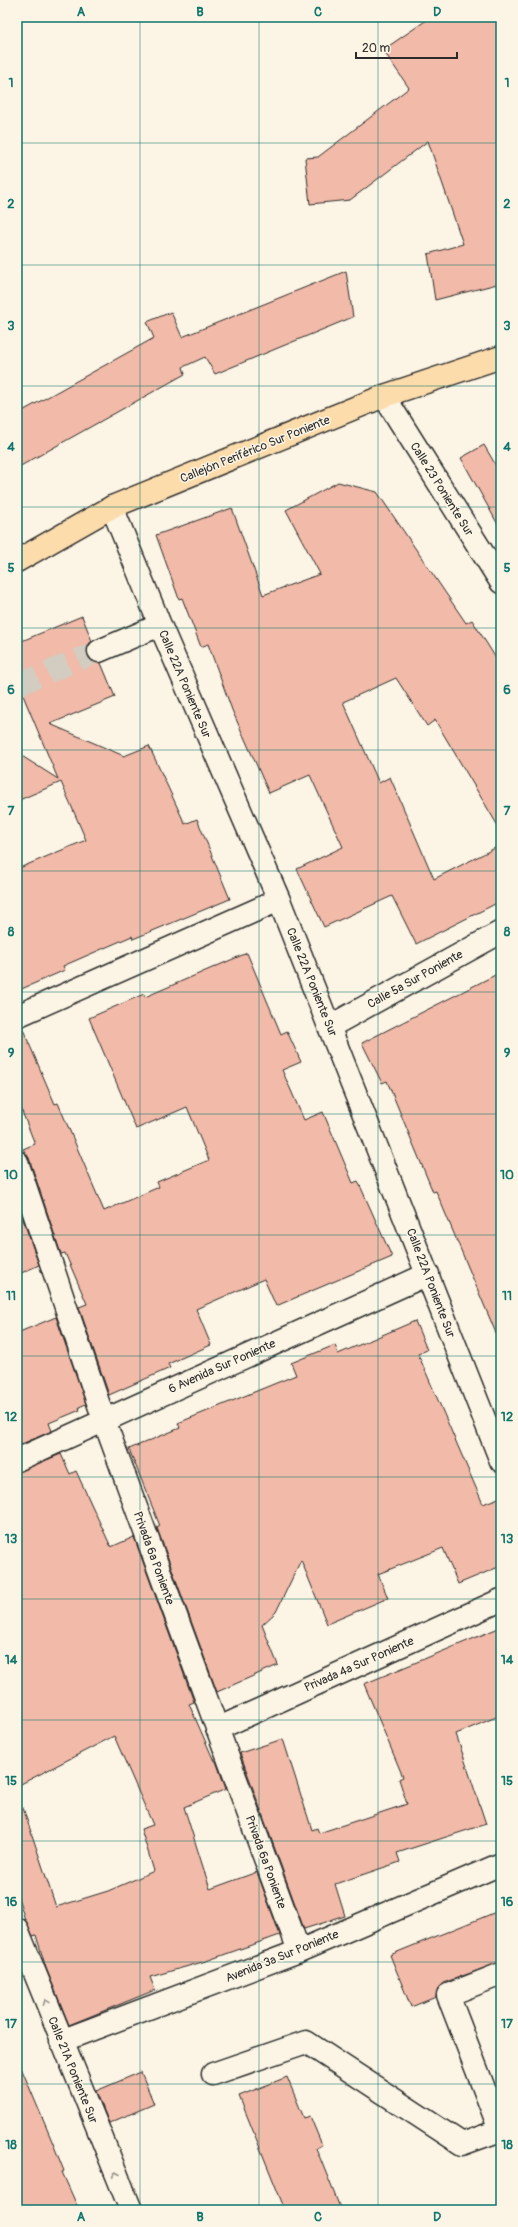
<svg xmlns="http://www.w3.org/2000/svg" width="518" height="2227" viewBox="0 0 518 2227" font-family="Pangolin,sans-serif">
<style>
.building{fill:#f2baa8;stroke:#2b2b2b}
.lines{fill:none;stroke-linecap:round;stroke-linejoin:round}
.minor-tunnel{stroke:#d2cdc0;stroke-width:22;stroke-dasharray:22 11;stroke-linecap:butt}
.minor-casing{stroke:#2b2b2b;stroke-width:25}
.major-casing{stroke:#2b2b2b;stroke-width:25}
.minor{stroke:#fcf5e5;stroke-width:22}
.major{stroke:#fddcac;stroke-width:22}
.oneway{stroke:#949088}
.grid{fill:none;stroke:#0f766e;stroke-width:1;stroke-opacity:0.55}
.labels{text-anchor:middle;stroke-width:3;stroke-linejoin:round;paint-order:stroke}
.street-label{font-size:12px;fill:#2b2b2b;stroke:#fcf5e5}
.neatline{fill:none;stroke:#0f766e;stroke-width:1.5}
.grid-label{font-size:13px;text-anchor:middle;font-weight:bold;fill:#0f766e}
</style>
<rect width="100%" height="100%" fill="#fcf5e5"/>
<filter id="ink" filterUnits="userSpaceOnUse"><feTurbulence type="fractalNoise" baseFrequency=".025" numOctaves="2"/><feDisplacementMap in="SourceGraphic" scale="8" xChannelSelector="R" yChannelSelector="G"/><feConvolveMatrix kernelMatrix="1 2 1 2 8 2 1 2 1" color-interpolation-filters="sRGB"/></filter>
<g filter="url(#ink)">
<!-- building -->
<path class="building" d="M431,17H501V283L435,300L428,254L463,244L428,141L350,200L310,204L305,158L318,157L409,88L383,50Z
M346,271L353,317L215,374L205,357L183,367L185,374L17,468V414L154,338L147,322L171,312L182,337Z
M484,445L501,474V530L461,458Z
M338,482L377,492L466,623L472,620L501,666V831L435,720L427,726L396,678L343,702L379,783L390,777L434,879L501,845V901L416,944L392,896L324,927L297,869L343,847L310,775L269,793L232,710L208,644L201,647L182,598L179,599L156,535L232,508L263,595L320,574L286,510Z
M82,616L92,641L87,649V656L92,661L101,663L115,697L50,724L124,756L149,746L185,824L197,819L230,899L133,939L132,936L63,966L65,970L17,991V869L86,840L61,782L17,801V753L58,779L17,681V643Z
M247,953L281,1034L287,1031L301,1062L282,1070L304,1120L323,1112L353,1183L358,1181L392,1257L276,1306L264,1279L196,1309L211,1345L168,1364L170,1368L109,1395L79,1307L87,1304L65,1253L61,1254L29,1158L23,1149L35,1144L17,1099V1028L22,1027L55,1104L58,1103L104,1211L159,1187L157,1182L209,1160L187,1107L136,1129L89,1018L144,994L145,997Z
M501,972V1345L436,1191L433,1192L387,1081L382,1083L362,1043Z
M17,1202L39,1265L17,1275Z
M56,1317L86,1404L79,1407L80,1410L49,1423L52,1431L17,1446V1333Z
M415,1321L427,1350L418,1354L483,1504L501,1497V1566L458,1584L443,1548L378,1574L388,1598L327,1624L301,1560L276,1612L262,1625L278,1665L217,1692L157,1528L160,1526L129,1449L180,1428L178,1423L296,1375L291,1363L335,1345L338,1354Z
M61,1454L70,1474L76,1471L111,1547L134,1537L194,1702L189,1704L214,1761H216L226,1789L184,1807L210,1889L257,1872L280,1935L206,1961L150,1977L155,1990L69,2025L46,1968L36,1935L33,1936L25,1920L17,1894V1809L23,1808L56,1907L108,1891L154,1871L141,1829L153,1825L114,1736L17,1786V1472Z
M501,1627V1715L456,1734L486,1824L397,1853L400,1862L335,1884L345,1916L304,1929L240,1753L283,1739L312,1830L317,1828L319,1833L407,1804L399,1779L403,1777L364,1684Z
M501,1910V1962L443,1983L438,1988L436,1997L411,2007L390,1955Z
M17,2058L52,2141L64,2171L62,2172L79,2210H17Z
M141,2072L154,2104L109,2123L96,2091Z
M287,2077L304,2118L310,2116L322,2145L316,2148L341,2210H285L239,2096Z"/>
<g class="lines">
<!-- minor-tunnel -->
<path class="minor-tunnel" d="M17,685L99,651"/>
<defs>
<path id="minor" d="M384,396L501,582
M112,507L160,625L279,900L501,1461
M99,651L160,625
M17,1016L279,900
M329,1027L501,932
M17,1162L104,1420L299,1951
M17,1460L428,1274
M217,1729L501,1600
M17,1929L131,2210
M61,2041L299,1951L501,1864
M213,2074L306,2042L462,2144L501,2130
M500,2130L448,1995L501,1974"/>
<path id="major" d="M17,561L112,507L384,396L501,357"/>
</defs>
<!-- minor casing -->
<use href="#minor" class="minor-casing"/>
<!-- major casing -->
<use href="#major" class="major-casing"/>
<!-- minor -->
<use href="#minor" class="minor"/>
<!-- major -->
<use href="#major" class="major"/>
</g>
<!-- one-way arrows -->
<defs><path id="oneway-chevron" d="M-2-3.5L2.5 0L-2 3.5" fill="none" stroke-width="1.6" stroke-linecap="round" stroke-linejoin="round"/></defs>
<g class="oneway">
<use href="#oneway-chevron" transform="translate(46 2002) rotate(-111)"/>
<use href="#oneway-chevron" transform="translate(116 2174) rotate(-113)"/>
</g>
</g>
<!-- grid -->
<path class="grid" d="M140,17V2210M259,17V2210M378,17V2210M17,143H501M17,265H501M17,386H501M17,507H501M17,628H501M17,750H501M17,871H501M17,992H501M17,1114H501M17,1235H501M17,1356H501M17,1477H501M17,1599H501M17,1720H501M17,1841H501M17,1962H501M17,2084H501"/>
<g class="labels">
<!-- street labels -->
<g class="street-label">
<text transform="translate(255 449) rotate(-22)" y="4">Callejón Periférico Sur Poniente</text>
<text transform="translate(442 489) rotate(58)" y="4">Calle 23 Poniente Sur</text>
<text transform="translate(185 684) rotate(67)" y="4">Calle 22A Poniente Sur</text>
<text transform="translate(415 979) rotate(-29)" y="4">Calle 5a Sur Poniente</text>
<text transform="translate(312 982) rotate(68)" y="4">Calle 22A Poniente Sur</text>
<text transform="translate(431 1283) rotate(69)" y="4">Calle 22A Poniente Sur</text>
<text transform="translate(222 1366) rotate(-24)" y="4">6 Avenida Sur Poniente</text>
<text transform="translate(154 1558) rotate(70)" y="4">Privada 6a Poniente</text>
<text transform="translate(359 1664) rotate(-24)" y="4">Privada 4a Sur Poniente</text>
<text transform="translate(266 1862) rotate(70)" y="4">Privada 6a Poniente</text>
<text transform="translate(282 1956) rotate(-22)" y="4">Avenida 3a Sur Poniente</text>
<text transform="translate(73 2070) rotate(68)" y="4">Calle 21A Poniente Sur</text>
</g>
</g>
<!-- margin -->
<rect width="518" height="2227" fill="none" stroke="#fcf5e5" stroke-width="44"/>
<!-- scale -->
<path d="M356 52v6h101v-6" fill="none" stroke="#2b2b2b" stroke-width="2"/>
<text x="362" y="52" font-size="12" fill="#2b2b2b" stroke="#fcf5e5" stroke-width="3" paint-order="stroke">20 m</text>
<rect x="22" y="22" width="474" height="2183" class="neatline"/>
<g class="grid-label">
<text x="81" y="16">A</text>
<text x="200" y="16">B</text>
<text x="318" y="16">C</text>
<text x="437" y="16">D</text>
<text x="11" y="87">1</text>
<text x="507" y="87">1</text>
<text x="11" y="208">2</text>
<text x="507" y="208">2</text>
<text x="11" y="330">3</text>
<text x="507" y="330">3</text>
<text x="11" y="451">4</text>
<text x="507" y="451">4</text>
<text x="11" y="572">5</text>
<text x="507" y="572">5</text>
<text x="11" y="694">6</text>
<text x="507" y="694">6</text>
<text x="11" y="815">7</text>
<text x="507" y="815">7</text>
<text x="11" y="936">8</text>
<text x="507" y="936">8</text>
<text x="11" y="1057">9</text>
<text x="507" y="1057">9</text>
<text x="11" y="1179">10</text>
<text x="507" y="1179">10</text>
<text x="11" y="1300">11</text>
<text x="507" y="1300">11</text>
<text x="11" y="1421">12</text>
<text x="507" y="1421">12</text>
<text x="11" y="1543">13</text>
<text x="507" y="1543">13</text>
<text x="11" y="1664">14</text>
<text x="507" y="1664">14</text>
<text x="11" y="1785">15</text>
<text x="507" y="1785">15</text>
<text x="11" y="1906">16</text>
<text x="507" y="1906">16</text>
<text x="11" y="2028">17</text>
<text x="507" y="2028">17</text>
<text x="11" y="2149">18</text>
<text x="507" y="2149">18</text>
<text x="81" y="2221">A</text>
<text x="200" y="2221">B</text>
<text x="318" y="2221">C</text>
<text x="437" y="2221">D</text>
</g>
</svg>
